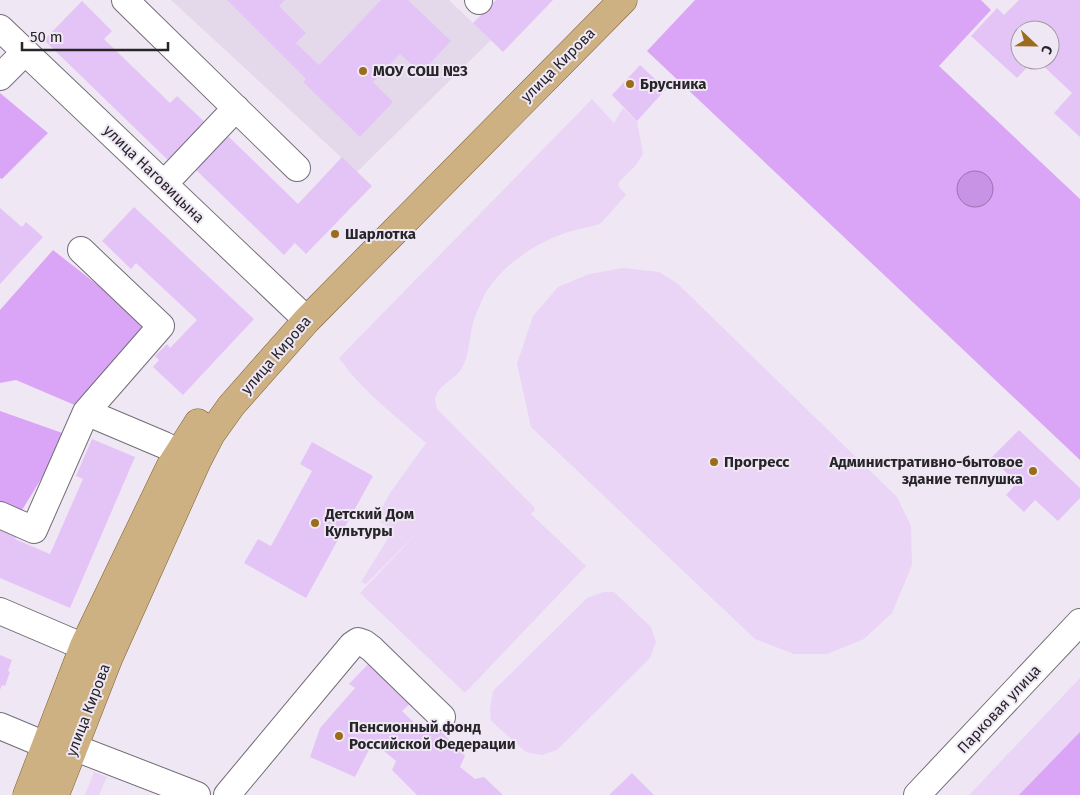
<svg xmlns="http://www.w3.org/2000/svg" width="1080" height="795" viewBox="0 0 1080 795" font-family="'Fira Sans',sans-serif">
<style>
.built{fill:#e4d9eb}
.green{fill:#ead5f6}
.forest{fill:#daa4f7}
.water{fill:#c993e5;stroke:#9872ad}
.building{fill:#e4c4f7}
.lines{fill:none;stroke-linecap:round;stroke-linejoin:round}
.minor-casing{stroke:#736d77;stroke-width:28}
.major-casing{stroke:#7d5e2e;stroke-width:29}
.minor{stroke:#fff;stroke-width:26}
.major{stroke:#cdb183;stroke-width:28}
.poi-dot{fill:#9a6c1c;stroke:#efe8f4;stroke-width:2}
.labels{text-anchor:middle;stroke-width:4;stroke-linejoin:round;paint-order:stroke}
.street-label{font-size:15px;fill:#272529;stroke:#efe8f4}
.poi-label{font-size:15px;font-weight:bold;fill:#272529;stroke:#efe8f4;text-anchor:start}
</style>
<rect width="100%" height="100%" fill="#efe8f4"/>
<!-- built -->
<path class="built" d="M171,0H449L491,40L357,172Z"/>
<!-- green -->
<path class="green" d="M592,99L614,123L623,108L637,121L643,154L636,165L619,182C617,189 624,190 626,195L601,223L597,225C585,228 572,230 560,235C533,245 505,264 488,289C482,298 478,310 474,320C469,335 470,354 462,368C453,383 427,388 438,410L534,507L535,510L531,514L586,566L465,693L360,593L420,530L366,584L361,582L393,530L376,519L390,493L426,443C396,416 362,391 339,358Z
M623,268L659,272L678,284L897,497L911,526L912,565L892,613L864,639L827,654H794L755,639L531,427L517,364L533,316L558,287L589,274Z
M603,592H614L651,627L656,642L650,658L557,750L542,755L526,752L491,721L490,709L493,691L587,598Z
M1080,678V795H969Z
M94,772L107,777L99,795H85Z"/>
<!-- forest -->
<path class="forest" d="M695,0H981L991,10L939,66L1080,199V460L647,51Z
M0,93L48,133L2,179L0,178Z
M53,250L154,329L77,406L16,380L0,383V310Z
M0,411L68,435L19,515L0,505Z
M1080,732V795H1019Z"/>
<!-- water -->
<path class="water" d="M957 189a18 18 0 1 1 36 0a18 18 0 1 1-36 0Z"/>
<!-- building -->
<path class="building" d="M227,0H285L279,6L306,33L296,43L319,65L381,0H408L451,41L421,73L400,54L373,82L393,102L360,137L303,82L306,79Z
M496,0H553L503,52L473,23Z
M1019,0H1080V137L1054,113L1072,93L1037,60H1050V30H1020V60H1034L1017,78L971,36L997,8L1004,15Z
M82,1L112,31L104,39L170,103L177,96L210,127L173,165L44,40Z
M640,65L666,89L637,121L612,95Z
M227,135L298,204L342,157L372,186L306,254L295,243L284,255L195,169Z
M134,207L254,319L183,395L153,367L159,360L155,356L167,344L170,348L197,320L136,263L131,269L102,241Z
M0,208L22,227L26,222L43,237L0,284Z
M1019,430L1080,488V498L1058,521L1035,500L1024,512L1006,495L1017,483L991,458Z
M92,439L135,457L70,608L0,578V531L1,528L17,535L15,539L50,554L83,479L76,476Z
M312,442L373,476L306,598L244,563L258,539L271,546L312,471L300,464Z
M0,655L12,660L8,671L10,672L5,686L2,685L0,690Z
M372,660L412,702L402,711L423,731L436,726L465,756L460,767L475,779L484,777L503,795H417L392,770L396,761L373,742L355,777L310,757L320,728L355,688L349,684Z
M632,773L654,795H609Z"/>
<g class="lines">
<defs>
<path id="minor" d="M125,0L297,168
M478,0L479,1
M0,28L307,320
M0,77L25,52
M164,184L236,108
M86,412L164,445L197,461
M0,515L34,530L86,412L161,326L81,250
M0,611L103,655
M0,726L67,754
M73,747L197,795
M227,795L352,645L358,641L364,643L372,649L442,717
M917,795L1080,622"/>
<path id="major" d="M27,795L84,646L170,467L198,423
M55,795L109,657L197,461L211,434L231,406L307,320L623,0"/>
</defs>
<!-- minor casing -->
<use href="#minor" class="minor-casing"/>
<!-- major casing -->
<use href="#major" class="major-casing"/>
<!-- minor -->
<use href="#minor" class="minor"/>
<!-- major -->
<use href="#major" class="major"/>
</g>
<!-- markers -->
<g class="poi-dot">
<circle cx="363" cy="71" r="5"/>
<circle cx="630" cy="84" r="5"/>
<circle cx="335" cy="234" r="5"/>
<circle cx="714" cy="462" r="5"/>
<circle cx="1033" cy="471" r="5"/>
<circle cx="315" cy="523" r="5"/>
<circle cx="339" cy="736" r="5"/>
</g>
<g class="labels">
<!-- street labels -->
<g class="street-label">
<text transform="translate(558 65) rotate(-45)" y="5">улица Кирова</text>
<text transform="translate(154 174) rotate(44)" y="5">улица Наговицына</text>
<text transform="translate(276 355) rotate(-49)" y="5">улица Кирова</text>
<text transform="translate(999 709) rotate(-47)" y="5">Парковая улица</text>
<text transform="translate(88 710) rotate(-69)" y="5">улица Кирова</text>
</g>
<!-- poi labels -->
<g class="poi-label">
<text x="373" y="76">МОУ СОШ №3</text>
<text x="640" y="89">Брусника</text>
<text x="345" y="239">Шарлотка</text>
<text x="724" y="467">Прогресс</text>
<text x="1023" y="467" text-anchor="end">Административно-бытовое<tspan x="1023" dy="17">здание теплушка</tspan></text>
<text x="325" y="519">Детский Дом<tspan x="325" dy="17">Культуры</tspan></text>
<text x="349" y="732">Пенсионный фонд<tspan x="349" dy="17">Российской Федерации</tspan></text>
</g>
</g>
<!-- north arrow -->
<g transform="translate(1035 45) rotate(112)"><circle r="24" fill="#efe8f4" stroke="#9f9aa3"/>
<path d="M0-4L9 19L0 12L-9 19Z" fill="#9a6c1c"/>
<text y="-8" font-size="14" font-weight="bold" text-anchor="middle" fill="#272529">С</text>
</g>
<!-- scale -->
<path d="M22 42v8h146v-8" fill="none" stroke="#272529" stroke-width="2.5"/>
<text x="30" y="42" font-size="15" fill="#272529" stroke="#efe8f4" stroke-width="4" paint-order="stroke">50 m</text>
</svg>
